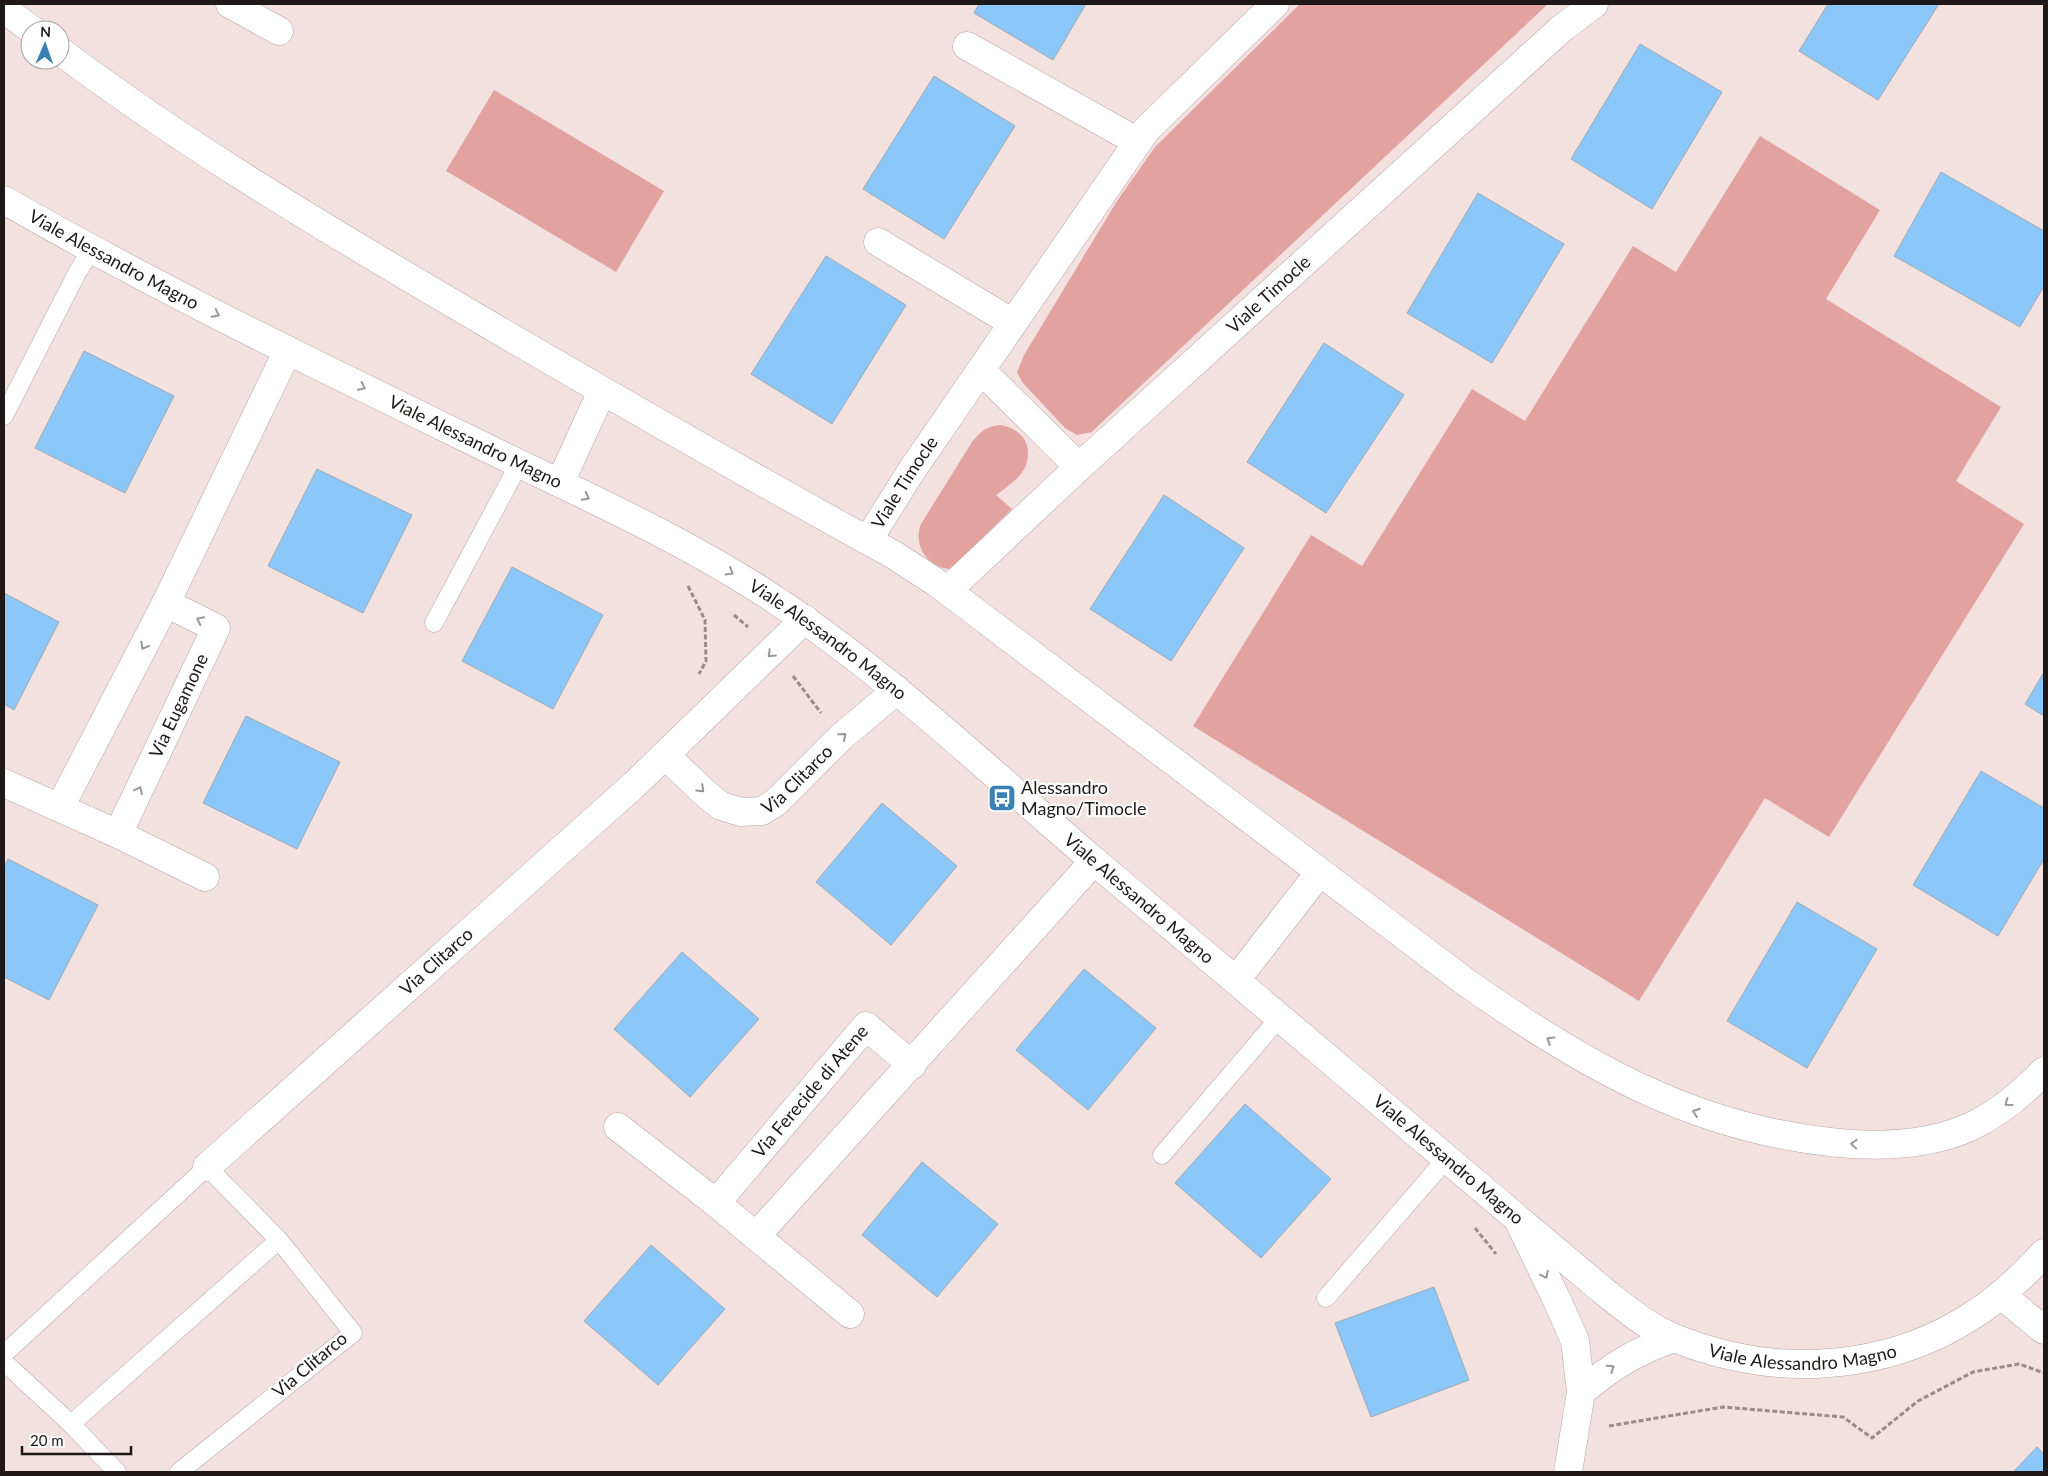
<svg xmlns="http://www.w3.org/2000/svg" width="2048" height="1476" viewBox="0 0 2048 1476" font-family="Lato,sans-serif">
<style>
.green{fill:#e2a2a0}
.building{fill:#8bc7f8;stroke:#9eaab4}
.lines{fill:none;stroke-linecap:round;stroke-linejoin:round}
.service-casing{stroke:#b6a5a4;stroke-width:19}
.minor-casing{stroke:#b6a5a4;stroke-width:29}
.path{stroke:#988b8a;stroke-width:3;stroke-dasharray:5 2.5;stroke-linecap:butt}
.service{stroke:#fff;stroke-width:18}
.minor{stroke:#fff;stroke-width:28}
.oneway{stroke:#9a9797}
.labels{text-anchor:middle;stroke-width:4.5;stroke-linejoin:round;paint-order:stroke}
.street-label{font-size:18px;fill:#1e1818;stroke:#fff}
.poi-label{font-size:18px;fill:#1e1818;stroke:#fff;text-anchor:start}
</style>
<rect width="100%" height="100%" fill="#f3e1e0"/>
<!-- green -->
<path class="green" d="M1300,4H1548L1100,424L1092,432L1077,435L1065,428L1022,382L1017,372L1024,355L1117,201L1155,147Z
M494,90L664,191L616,272L446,171Z
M1760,136L1880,210L1826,299L2001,407L1956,481L2024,524L1829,837L1765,798L1639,1001L1193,726L1311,535L1362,566L1472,389L1525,421L1633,246L1676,272Z
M1001,425C1021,429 1033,443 1026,465C1022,477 1006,488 996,495L1012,509L956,564L949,569C926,566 913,544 921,524L972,442C981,431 987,426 1001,425Z"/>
<!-- building -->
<path class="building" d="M979,4H1086L1053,60L974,13Z
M1828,4H1939L1878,100L1799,51Z
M1640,44L1722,92L1652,209L1571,159Z
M934,76L1015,126L944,239L863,189Z
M1941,172L2044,231V286L2020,327L1894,256Z
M1478,193L1564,244L1492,363L1407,313Z
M826,256L906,305L832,424L751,374Z
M1324,343L1404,395L1326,513L1247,462Z
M84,351L174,396L125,493L35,448Z
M317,469L412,515L363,613L268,566Z
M1164,495L1244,548L1171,661L1090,609Z
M512,567L603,615L553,709L462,661Z
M4,593L59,622L14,710L4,704Z
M2044,672V716L2025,704Z
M246,716L340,762L297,849L203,803Z
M1981,771L2044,808V859L1998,936L1913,885Z
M882,803L957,866L891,945L816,882Z
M8,859L98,905L49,1000L4,977V868Z
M1797,902L1877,949L1807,1068L1727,1021Z
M682,952L759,1019L690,1097L614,1029Z
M1084,969L1156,1028L1088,1110L1016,1050Z
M1245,1104L1331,1179L1261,1258L1175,1183Z
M922,1162L998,1224L937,1297L862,1235Z
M651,1245L725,1309L658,1385L584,1321Z
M1434,1287L1469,1380L1371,1417L1335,1323Z
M2037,1447L2044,1454V1472H2013Z"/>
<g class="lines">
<defs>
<path id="service" d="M4,416L77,273L91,250
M434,623L519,464
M1162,1155L1280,1017
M1326,1298L1447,1158
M4,1354L207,1167L279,1240L353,1333L179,1472
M4,1362L71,1424L117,1472
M71,1424L279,1240"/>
<g id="minor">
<path d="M230,4L279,31"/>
<path d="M4,9L32,30"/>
<path d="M967,46L1138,142"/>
<path d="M60,51C188,147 326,229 464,310C607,394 750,476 894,555L937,583L1467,983C1583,1065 1694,1129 1838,1143C1882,1147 1931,1145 1972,1126C1999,1113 2023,1093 2044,1071"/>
<path id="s1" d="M4,200C162,291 327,370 491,450C581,494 674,535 760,590C881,667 984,767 1093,860C1262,1004 1432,1145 1601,1289C1620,1304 1638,1320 1660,1331C1682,1343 1707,1350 1732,1356C1811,1374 1900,1362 1970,1317C1998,1300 2022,1277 2044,1253"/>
<path d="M878,242L1013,323"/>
<path d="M981,370L1079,467"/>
<path d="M560,483L602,391"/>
<path id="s2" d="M868,540L912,470L1146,130L1275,4"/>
<path id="s3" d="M948,590L1079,467L1561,29L1594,4"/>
<path id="s4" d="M665,755L706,794L721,806L741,812L762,811L776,802L840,738L897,690"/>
<path d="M4,783L118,834L205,877"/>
<path d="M60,807L166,603L288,350"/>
<path id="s5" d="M118,834L216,628L166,603"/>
<path d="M1236,980L1320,872"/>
<path d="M618,1127L716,1203L850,1314"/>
<path id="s6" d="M207,1167L635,784L805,619"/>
<path id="s7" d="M716,1203L866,1026L912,1065"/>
<path d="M1521,1226L1557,1300L1575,1341L1581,1392C1611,1367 1636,1351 1674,1338"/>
<path d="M756,1236L1094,861"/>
<path d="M2001,1295L2044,1330"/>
<path d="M1568,1472L1581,1392"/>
</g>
</defs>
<!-- service casing -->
<use href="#service" class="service-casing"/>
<!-- minor casing -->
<use href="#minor" class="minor-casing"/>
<!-- path -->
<path class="path" d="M688,586L705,620L706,661L699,674
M734,615L748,627
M793,676L821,713
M1475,1228L1496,1254
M1609,1426L1723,1407L1843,1417L1872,1438L1918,1401L1973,1372L2019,1364L2044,1373"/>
<!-- service -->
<use href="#service" class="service"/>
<!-- minor -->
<use href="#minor" class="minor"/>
</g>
<!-- one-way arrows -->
<defs><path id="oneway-chevron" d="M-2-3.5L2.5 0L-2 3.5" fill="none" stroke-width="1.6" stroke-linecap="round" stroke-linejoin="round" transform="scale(1.25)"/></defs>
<g class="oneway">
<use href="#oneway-chevron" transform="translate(216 314) rotate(27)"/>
<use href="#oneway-chevron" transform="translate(362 387) rotate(26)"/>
<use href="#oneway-chevron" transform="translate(586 497) rotate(27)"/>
<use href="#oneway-chevron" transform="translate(730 572) rotate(30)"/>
<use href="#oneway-chevron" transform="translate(200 620) rotate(-154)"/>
<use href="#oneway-chevron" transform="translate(144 646) rotate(118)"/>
<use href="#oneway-chevron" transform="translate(771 654) rotate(136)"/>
<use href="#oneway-chevron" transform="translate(843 736) rotate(-41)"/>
<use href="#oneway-chevron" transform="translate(701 789) rotate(44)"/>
<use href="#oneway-chevron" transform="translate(139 790) rotate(-64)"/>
<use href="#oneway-chevron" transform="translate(1550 1040) rotate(-148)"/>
<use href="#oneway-chevron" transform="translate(2008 1103) rotate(144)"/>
<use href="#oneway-chevron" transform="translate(1696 1112) rotate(-160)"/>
<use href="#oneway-chevron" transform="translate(1854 1144) rotate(-177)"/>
<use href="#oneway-chevron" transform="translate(1545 1275) rotate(64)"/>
<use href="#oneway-chevron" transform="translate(1611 1368) rotate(-35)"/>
</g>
<!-- icons -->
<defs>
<symbol id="bus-square" viewBox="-11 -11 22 22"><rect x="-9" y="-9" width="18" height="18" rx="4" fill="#3980b5" stroke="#fff"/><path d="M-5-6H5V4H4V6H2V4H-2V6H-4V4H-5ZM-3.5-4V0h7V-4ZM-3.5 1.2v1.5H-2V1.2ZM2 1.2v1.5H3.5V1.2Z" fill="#fff"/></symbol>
</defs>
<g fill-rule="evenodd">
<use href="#bus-square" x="986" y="782" width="32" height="32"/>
</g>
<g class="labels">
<!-- street labels -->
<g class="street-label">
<text dy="6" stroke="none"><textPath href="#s1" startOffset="125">Viale Alessandro Magno</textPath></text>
<text dy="6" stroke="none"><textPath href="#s3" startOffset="436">Viale Timocle</textPath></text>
<text dy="6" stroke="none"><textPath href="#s1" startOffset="530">Viale Alessandro Magno</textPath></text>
<text dy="6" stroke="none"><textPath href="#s2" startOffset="68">Viale Timocle</textPath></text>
<text dy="6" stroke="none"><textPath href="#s1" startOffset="935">Viale Alessandro Magno</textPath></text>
<text dy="6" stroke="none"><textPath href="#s5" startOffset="142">Via Eugamone</textPath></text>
<text dy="6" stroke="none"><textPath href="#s4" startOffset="165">Via Clitarco</textPath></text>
<text dy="6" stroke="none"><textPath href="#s1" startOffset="1340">Viale Alessandro Magno</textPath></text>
<text dy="6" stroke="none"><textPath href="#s6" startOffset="308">Via Clitarco</textPath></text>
<text dy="6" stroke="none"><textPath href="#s7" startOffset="146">Via Ferecide di Atene</textPath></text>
<text dy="6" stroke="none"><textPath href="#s1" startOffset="1745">Viale Alessandro Magno</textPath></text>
<text dy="6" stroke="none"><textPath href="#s1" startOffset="2165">Viale Alessandro Magno</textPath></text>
<text transform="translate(310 1365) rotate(-40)" y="6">Via Clitarco</text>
</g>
<!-- poi labels -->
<g class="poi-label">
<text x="1021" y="794">Alessandro<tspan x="1021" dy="21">Magno/Timocle</tspan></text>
</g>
</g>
<!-- border -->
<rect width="2048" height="1476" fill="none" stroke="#1e1818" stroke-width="10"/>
<!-- north arrow -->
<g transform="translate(45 45) rotate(2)"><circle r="24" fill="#ffffff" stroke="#a5a3a3"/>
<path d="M0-4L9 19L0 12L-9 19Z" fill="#3980b5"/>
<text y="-8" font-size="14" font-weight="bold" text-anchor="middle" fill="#1e1818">N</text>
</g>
<!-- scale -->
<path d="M22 1446v8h109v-8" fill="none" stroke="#1e1818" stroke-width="2.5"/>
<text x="30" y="1446" font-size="15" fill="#1e1818" stroke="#ffffff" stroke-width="4" paint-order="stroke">20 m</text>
</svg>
